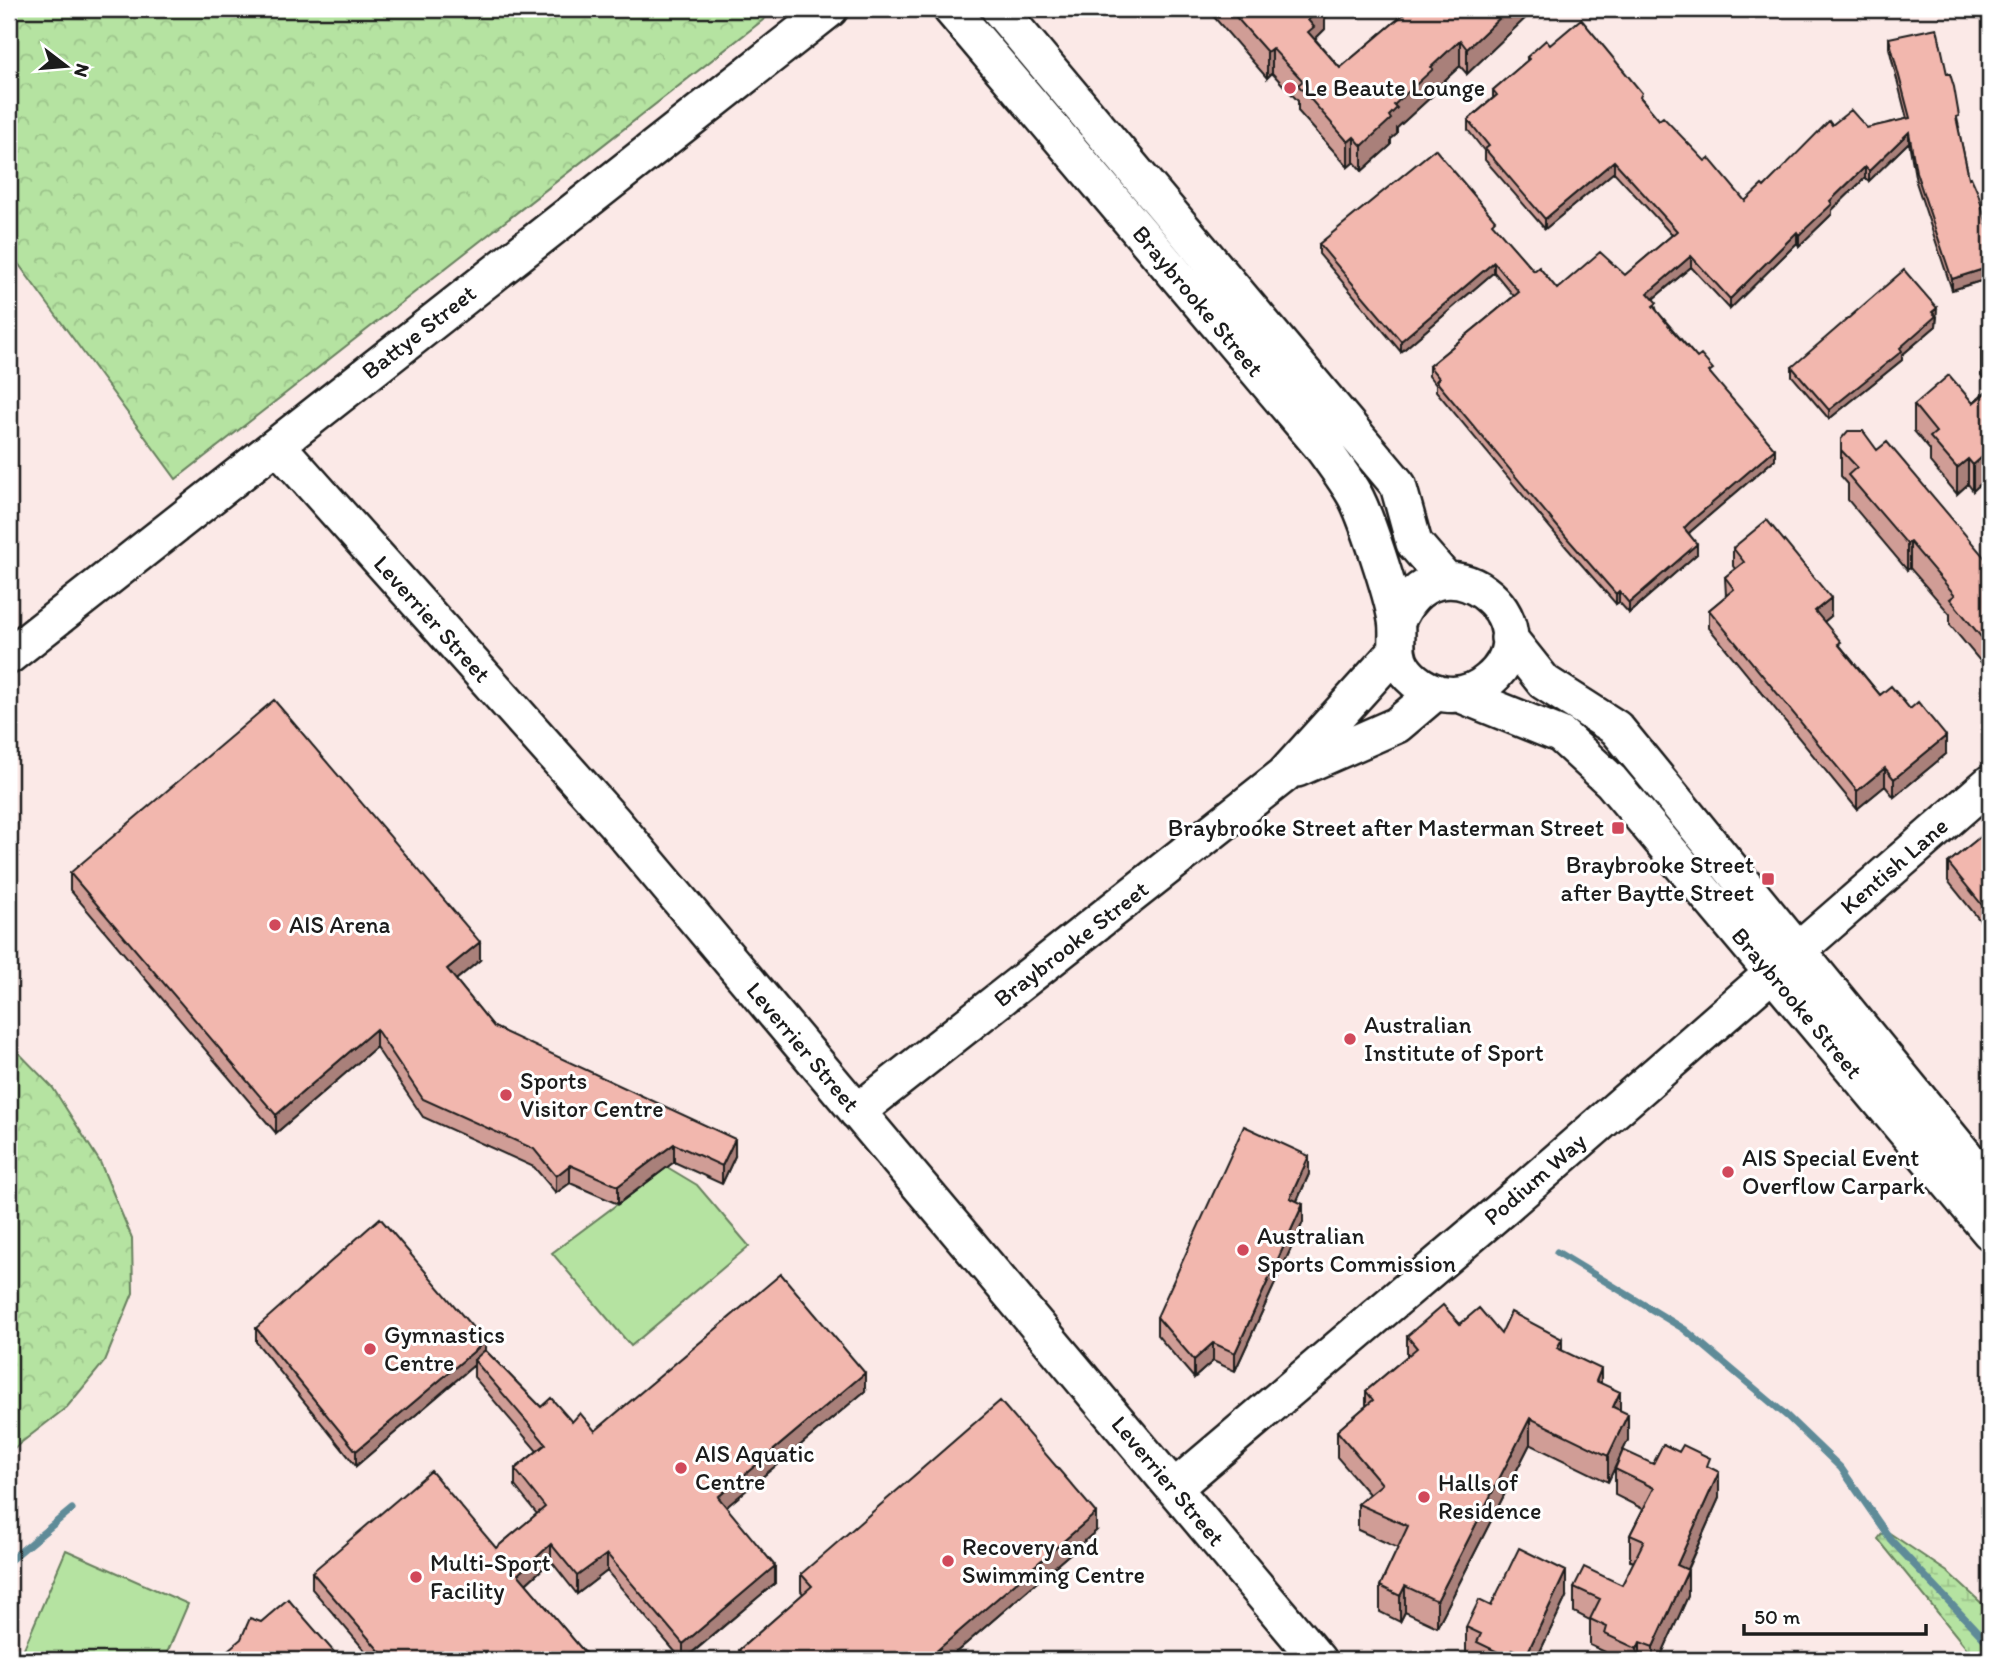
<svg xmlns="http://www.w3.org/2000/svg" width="1999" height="1669" viewBox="0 0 1999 1669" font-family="Itim,sans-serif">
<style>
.green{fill:#b5e3a1;stroke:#68805e;stroke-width:2}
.forest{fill:url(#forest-crowns);stroke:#68805e;stroke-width:2}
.wetland{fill:url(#wetland-marsh);stroke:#68805e;stroke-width:2}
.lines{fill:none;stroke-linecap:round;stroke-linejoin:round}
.stream{stroke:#5f8b98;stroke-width:7}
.minor-casing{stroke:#1c1c1c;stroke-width:40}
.minor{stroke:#fff;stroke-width:35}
.wall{fill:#d09d96;stroke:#1c1c1c;stroke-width:2}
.shaded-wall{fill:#a9807a;stroke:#1c1c1c;stroke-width:2}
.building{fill:#f2b7ae;stroke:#1c1c1c;stroke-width:2}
.poi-dot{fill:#d1495b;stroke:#fff;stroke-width:2.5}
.labels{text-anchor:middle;stroke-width:6;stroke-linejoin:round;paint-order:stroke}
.poi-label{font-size:24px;fill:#1c1c1c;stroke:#fff;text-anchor:start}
.street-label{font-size:24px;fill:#1c1c1c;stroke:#fff}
</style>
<defs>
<pattern id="forest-crowns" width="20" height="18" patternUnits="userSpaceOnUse" patternTransform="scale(1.75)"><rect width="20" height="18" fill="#b5e3a1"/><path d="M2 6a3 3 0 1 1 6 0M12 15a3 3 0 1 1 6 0" fill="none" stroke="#9bc28a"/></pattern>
<pattern id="wetland-marsh" width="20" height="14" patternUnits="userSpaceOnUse" patternTransform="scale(1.75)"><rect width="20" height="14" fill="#b5e3a1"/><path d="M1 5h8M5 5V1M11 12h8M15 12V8" fill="none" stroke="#9bc28a"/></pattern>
</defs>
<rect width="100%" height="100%" fill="#fbe9e7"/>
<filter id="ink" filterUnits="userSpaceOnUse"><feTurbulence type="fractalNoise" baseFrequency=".0143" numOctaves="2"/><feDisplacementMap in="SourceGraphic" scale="14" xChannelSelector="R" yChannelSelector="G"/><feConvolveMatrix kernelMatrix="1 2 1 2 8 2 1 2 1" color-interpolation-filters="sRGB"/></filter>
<g filter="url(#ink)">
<!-- green -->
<path class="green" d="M667,1167L697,1185L749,1246L631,1346L552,1253Z
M66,1550L188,1604L164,1660H19Z"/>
<!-- forest -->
<path class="forest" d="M9,9H777L176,479L9,251Z
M9,1043L53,1088L100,1162L132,1238L133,1293L105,1361L67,1407L9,1452Z"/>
<!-- wetland -->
<path class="wetland" d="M1885,1530L1949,1573L1990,1611V1660H1976L1878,1539Z"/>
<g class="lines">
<!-- stream -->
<path class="stream" d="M1557,1252L1684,1329L1787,1416L1841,1468L1891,1540L1990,1645
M9,1561L72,1509"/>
<defs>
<path id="minor" d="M951,9L1321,446C1332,461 1344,477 1354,494C1366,515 1392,595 1396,620C1399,636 1393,650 1402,666C1411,681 1428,692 1445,694C1461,696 1477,691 1489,680C1558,622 1438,524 1397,622
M999,9L1398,485L1414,543L1446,580
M277,445L614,822L1318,1660
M1509,638L1544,682L1616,728L1990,1186
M9,656L830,9
M1459,694L1561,735L1611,781L1990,1232
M1297,769L1397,725L1436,692
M857,1112L1284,775L1396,651
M1174,1488L1494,1216L1990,783"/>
</defs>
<!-- minor casing -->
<use href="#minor" class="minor-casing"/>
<!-- minor -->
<use href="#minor" class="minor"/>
</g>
<!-- wall -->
<path class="wall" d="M1207,9H1335L1325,18V29L1315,39L1340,68L1410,9H1535L1467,74L1460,66L1433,91V95L1397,128V134L1391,139V145L1362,171L1354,162L1348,167L1298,111V101L1272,73L1267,78Z
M1889,38L1947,74L1959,127H1958L1969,178L1990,236V278L1952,290L1916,182L1909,142L1869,181L1865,178L1832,210V214L1799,246L1797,243L1730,309L1691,267L1653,299L1657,311L1713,377L1775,459L1690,532L1689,534L1697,554L1629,613L1619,602L1616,604L1567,548L1436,391V385L1429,376V366L1514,296L1494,272L1401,352L1319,254V244L1495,227L1534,271L1557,289L1625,275L1672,235L1614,172L1545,229L1485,160V152L1468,130V120L1493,98V90L1527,61V57L1550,45L1642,99L1659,120L1745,201L1764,187L1832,125L1867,128L1907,119L1889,48Z
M1937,317L1936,326L1902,355V360L1829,419L1792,376V367Z
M1990,342V385L1981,375V349Z
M1990,389V475L1973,491L1968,484L1957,494L1930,462V450L1914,431V405L1973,403Z
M1841,439L1877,450L1990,564V673L1950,625V614L1910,568L1907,570L1848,500V484L1841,476Z
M1733,548L1831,616L1824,622L1841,647L1880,695L1946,754L1894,797L1885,786L1857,809L1709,628V610L1726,596L1725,577L1735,569L1733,566Z
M1990,829V933L1948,881V863Z
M70,873L480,960L456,980L494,1027L735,1156L722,1184L674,1162L618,1204L570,1183L556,1193L534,1167L423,1117L376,1047L276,1133L70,890Z
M1309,1174L1297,1201L1303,1222L1235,1371L1213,1361L1194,1378L1157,1335V1317Z
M1460,1324L1501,1334L1562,1351L1601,1383L1620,1410L1628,1440L1608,1482L1530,1444L1437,1627L1405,1612L1400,1622L1380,1612V1586L1398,1548L1358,1530V1504L1369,1494L1337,1457V1431L1366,1406V1391L1407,1356V1336Z
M256,1328L485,1350L541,1407L572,1422L595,1431L865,1391L726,1507L775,1583L684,1660H682L607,1571L577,1594L551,1561L526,1584L591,1660H373L312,1589V1572L496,1548L537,1514L515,1486V1469L537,1451L474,1377V1365L356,1466L256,1342Z
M1653,1464L1710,1468L1719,1498L1687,1570L1688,1596L1659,1660H1605V1652L1590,1645V1620L1574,1612V1587L1622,1585L1634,1562L1630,1561V1535L1643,1509L1615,1495V1469Z
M1096,1531L947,1660H739V1650L803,1594L801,1591V1574Z
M1566,1597L1536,1660H1477V1658L1466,1653V1627L1491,1606Z"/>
<!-- shaded-wall -->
<path class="shaded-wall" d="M1320,9H1335L1325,18V29L1314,40L1308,57V20Z
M1509,9H1535L1467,74V49Z
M1460,40V66L1433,91V95L1397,128V134L1391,139V145L1362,171V146L1389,116L1394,105L1431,67Z
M1272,48V73L1267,78V52Z
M1909,132V142L1869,181V171Z
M1354,137V162L1348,167V142Z
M1614,161V172L1545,229V219Z
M1865,167V178L1832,210V214L1799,246V235L1830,201Z
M1797,232V243L1730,309V299Z
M1691,256V267L1648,303V293Z
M1494,262V272L1401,352V341Z
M1990,267V278L1952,290V279Z
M1937,308L1936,326L1902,355V360L1829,419V410Z
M1775,449V459L1690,532L1684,539V528L1690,522Z
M1990,450V475L1973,491V465Z
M1968,459V484L1957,494V468Z
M1910,542V568L1907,570V544Z
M1697,544V554L1629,613V603Z
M1619,591V602L1616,604V594Z
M1831,598V616L1815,629V611Z
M1946,736V754L1894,797V779Z
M1885,768V786L1857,809V791Z
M480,942V960L447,987V969Z
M376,1029V1047L276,1133V1115Z
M735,1139V1156L722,1184V1166Z
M674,1144V1162L618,1204V1186Z
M1309,1156V1174L1290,1216V1198Z
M570,1165V1183L556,1193V1176Z
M1303,1204V1222L1235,1371V1353Z
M1562,1339V1365L1557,1348Z
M485,1342V1356L474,1360V1365L356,1466V1451Z
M1213,1343V1361L1194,1378V1360Z
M1601,1369V1395L1596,1381Z
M865,1373V1391L718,1514V1497Z
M1620,1392V1418L1613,1407Z
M1628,1414V1440L1608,1482V1456Z
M1530,1418V1444L1437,1627V1601Z
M1719,1472V1498L1677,1591V1565Z
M1096,1513V1531L947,1660H926Z
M551,1544V1561L518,1591V1574Z
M607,1554V1571L577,1594V1576Z
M775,1566V1583L683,1660V1644Z
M1688,1570V1596L1659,1660H1653V1647Z
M1566,1571V1597L1536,1660H1526V1656Z
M1405,1586V1612L1400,1622V1596Z
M1640,1642V1660H1637V1649Z
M1512,1649V1660H1508V1657Z"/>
<!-- building -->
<path class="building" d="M1229,9H1320L1308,20L1314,27L1308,32L1340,68L1410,9H1509L1467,49L1460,40L1431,67L1433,69L1394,105L1397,108L1389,116L1391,119L1362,146L1354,137L1348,142L1298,85L1303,81L1272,48L1267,52Z
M1581,19L1642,93L1640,97L1659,120L1663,117L1705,161L1709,158L1745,201L1762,185L1764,187L1829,121L1832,125L1851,110L1867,128L1910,118L1889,38L1937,28L1947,74H1950L1954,87L1959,116L1956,117L1969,178L1971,177L1978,193L1990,236V267L1952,279L1916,172L1909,132L1869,171L1865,167L1830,201L1832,204L1799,235L1797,232L1730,299L1691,256L1648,293L1657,303L1653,306L1673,331L1697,358L1701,355L1713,369L1709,372L1775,449L1690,522L1684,528L1697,544L1629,603L1619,591L1616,594L1567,538L1436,381L1439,378L1429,366L1519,292L1494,262L1401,341L1319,244L1435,149L1495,220L1492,223L1534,271L1539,267L1557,289L1600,252L1625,275L1677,231L1614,161L1545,219L1485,149L1489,146L1468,120L1497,95L1493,90L1529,59L1527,57L1546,40L1550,45Z
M1904,270L1937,308L1932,312L1936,316L1900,348L1902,351L1829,410L1792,367Z
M1990,342V359L1981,349Z
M1949,375L1973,403L1990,389V450L1973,465L1968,459L1957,468L1930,437L1936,432L1914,405Z
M1848,431H1863L1877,450L1887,442L1990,564V648L1950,599L1955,595L1910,542L1907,544L1848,475L1857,467L1841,450V439Z
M1767,520L1831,598L1815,611L1841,642L1838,644L1880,695L1891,686L1910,709L1918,702L1946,736L1894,779L1885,768L1857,791L1709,610L1734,589L1725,577L1744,562L1733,548Z
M274,700L480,942L447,969L494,1027L735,1139L722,1166L674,1144L618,1186L570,1165L556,1176L534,1149L423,1099L376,1029L276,1115L70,873Z
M1990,829V915L1948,863Z
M1244,1126L1309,1156L1290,1198L1303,1204L1235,1353L1213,1343L1194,1360L1157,1317Z
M380,1218L485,1342L356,1451L256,1328Z
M781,1274L865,1373L718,1497L775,1566L683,1644L607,1554L577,1576L551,1544L518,1574L591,1660H387L312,1572L431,1471L496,1548L545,1507L515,1469L546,1444L474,1360L485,1350L541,1407L551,1398L572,1422L580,1413L595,1431Z
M1443,1305L1460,1324L1479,1308L1501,1334L1511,1312L1562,1339L1557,1348L1601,1369L1596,1381L1620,1392L1613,1407L1628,1414L1608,1456L1530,1418L1437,1601L1405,1586L1400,1596L1380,1586L1408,1526L1358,1504L1382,1484L1337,1431L1373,1400L1366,1391L1417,1348L1407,1336Z
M1000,1401L1096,1513L926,1660H748L739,1650L812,1586L801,1574Z
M1663,1444L1679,1452L1683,1445L1710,1458L1707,1466L1719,1472L1677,1565L1688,1570L1653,1647L1640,1642L1637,1649L1605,1634L1607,1627L1590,1619L1600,1599L1574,1587L1584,1567L1622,1585L1644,1541L1630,1535L1654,1488L1615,1469L1623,1450L1653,1464Z
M1519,1548L1566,1571L1526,1656L1512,1649L1508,1657L1477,1642L1481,1634L1466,1627L1479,1600L1491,1606Z
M288,1599L341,1660H216L241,1639L250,1618L261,1622Z"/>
</g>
<!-- markers -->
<g class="poi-dot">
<circle cx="1290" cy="88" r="7"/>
<rect x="1611" y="821" width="14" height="14" rx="3.5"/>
<rect x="1761" y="872" width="14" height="14" rx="3.5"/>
<circle cx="275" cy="925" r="7"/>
<circle cx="1350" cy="1039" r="7"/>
<circle cx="506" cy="1095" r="7"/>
<circle cx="1728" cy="1172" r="7"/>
<circle cx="1243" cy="1250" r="7"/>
<circle cx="370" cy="1349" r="7"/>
<circle cx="681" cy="1468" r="7"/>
<circle cx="1424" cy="1497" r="7"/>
<circle cx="948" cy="1561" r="7"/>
<circle cx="416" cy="1577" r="7"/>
</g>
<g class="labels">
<!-- poi labels -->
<g class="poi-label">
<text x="1304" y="96">Le Beaute Lounge</text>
<text x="1604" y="836" text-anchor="end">Braybrooke Street after Masterman Street</text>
<text x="1754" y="873" text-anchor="end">Braybrooke Street<tspan x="1754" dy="28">after Baytte Street</tspan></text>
<text x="289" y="933">AIS Arena</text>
<text x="1364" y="1033">Australian<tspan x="1364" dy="28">Institute of Sport</tspan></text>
<text x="520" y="1089">Sports<tspan x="520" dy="28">Visitor Centre</tspan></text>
<text x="1742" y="1166">AIS Special Event<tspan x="1742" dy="28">Overflow Carpark</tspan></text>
<text x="1257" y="1244">Australian<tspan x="1257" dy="28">Sports Commission</tspan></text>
<text x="384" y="1343">Gymnastics<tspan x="384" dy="28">Centre</tspan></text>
<text x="695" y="1462">AIS Aquatic<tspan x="695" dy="28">Centre</tspan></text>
<text x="1438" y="1491">Halls of<tspan x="1438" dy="28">Residence</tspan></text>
<text x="962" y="1555">Recovery and<tspan x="962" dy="28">Swimming Centre</tspan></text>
<text x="430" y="1571">Multi-Sport<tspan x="430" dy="28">Facility</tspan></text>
</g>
<!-- street labels -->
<g class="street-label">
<text transform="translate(1198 301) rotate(50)" y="8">Braybrooke Street</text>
<text transform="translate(419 332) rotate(-38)" y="8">Battye Street</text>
<text transform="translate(432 619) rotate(48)" y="8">Leverrier Street</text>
<text transform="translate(1894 866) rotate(-41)" y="8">Kentish Lane</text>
<text transform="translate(1071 944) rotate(-38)" y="8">Braybrooke Street</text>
<text transform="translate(1797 1003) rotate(50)" y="8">Braybrooke Street</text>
<text transform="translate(803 1047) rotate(50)" y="8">Leverrier Street</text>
<text transform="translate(1535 1179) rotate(-41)" y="8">Podium Way</text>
<text transform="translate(1168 1481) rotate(50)" y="8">Leverrier Street</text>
</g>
</g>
<!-- margin -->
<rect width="1999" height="1669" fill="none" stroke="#fff" stroke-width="35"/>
<rect x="18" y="18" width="1964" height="1634" fill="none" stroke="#1c1c1c" stroke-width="2.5" filter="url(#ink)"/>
<!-- north arrow -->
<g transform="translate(66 66) rotate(106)" stroke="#ffffff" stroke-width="5" paint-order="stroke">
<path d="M0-5L12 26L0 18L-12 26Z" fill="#1c1c1c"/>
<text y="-10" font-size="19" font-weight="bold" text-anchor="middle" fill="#1c1c1c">N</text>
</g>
<!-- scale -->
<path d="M1744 1624v10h182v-10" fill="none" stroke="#1c1c1c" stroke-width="3.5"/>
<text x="1754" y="1624" font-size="21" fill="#1c1c1c" stroke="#ffffff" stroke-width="5" paint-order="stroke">50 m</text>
</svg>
